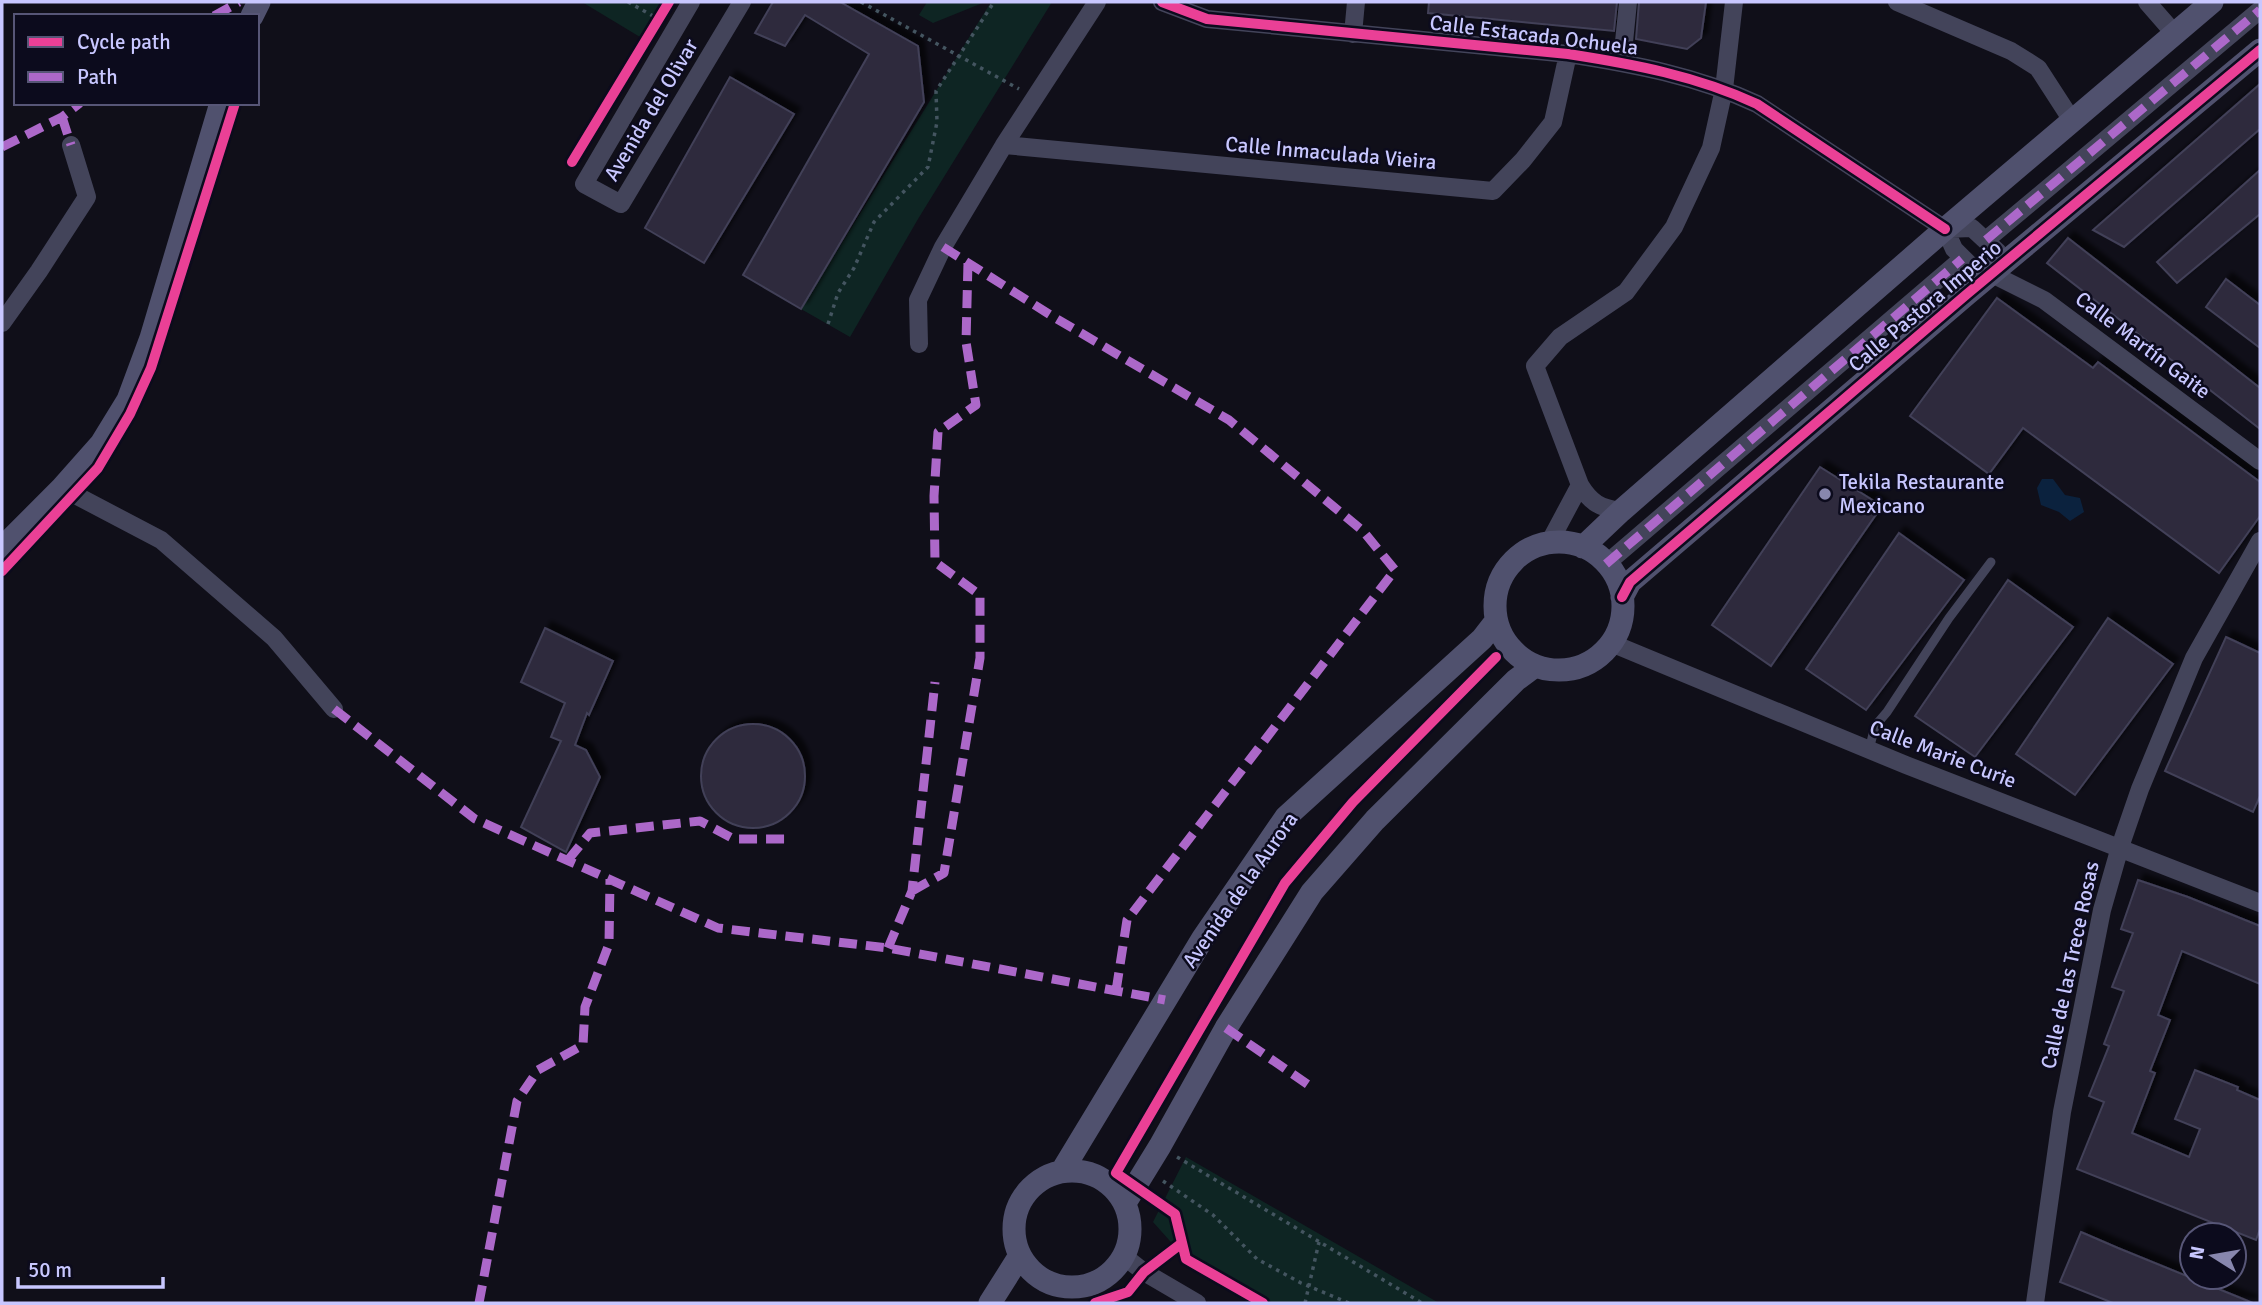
<svg xmlns="http://www.w3.org/2000/svg" width="2262" height="1305" viewBox="0 0 2262 1305" font-family="Signika,sans-serif">
<style>
.green{fill:#0e2523}
.water{fill:#0b223e}
.building{fill:#2d2b3d;stroke:#424058;stroke-width:2;filter:url(#shadow)}
.lines{fill:none;stroke-linecap:round;stroke-linejoin:round}
.path{stroke:#445560;stroke-width:3.5;stroke-dasharray:3.5 5;stroke-linecap:butt}
.lane{stroke:#43445a;stroke-width:9}
.street{stroke:#43445a;stroke-width:18}
.secondary{stroke:#50516e;stroke-width:23}
.quiet{stroke:#ac68c9;stroke-width:9;stroke-dasharray:18 9;stroke-linecap:butt}
.cycleway-casing{stroke:#0c0b1d;stroke-width:15}
.cycleway{stroke:#ea4096;stroke-width:10}
.poi-dot{fill:#8887ae;stroke:#0c0b1d;stroke-width:2.5}
.labels{text-anchor:middle;stroke-width:5;stroke-linejoin:round;paint-order:stroke}
.street-label{font-size:21px;fill:#c8c7ff;stroke:#0c0b1d}
.poi-label{font-size:21px;fill:#c8c7ff;stroke:#0c0b1d;text-anchor:start}
</style>
<defs>
<filter id="shadow"><feDropShadow dx="6" dy="-6" stdDeviation="2" flood-color="#0009"/></filter>
</defs>
<rect width="100%" height="100%" fill="#100f19"/>
<!-- green -->
<path class="green" d="M582,2H661L640,37Z
M927,2H985L933,23L919,15Z
M991,2H1052L918,219L850,337L801,309Z
M1186,1157L1439,1303H1261L1186,1259L1153,1222Z"/>
<!-- water -->
<path class="water" d="M2042,479H2053L2065,495L2080,498L2084,512L2070,521L2059,512L2041,505L2037,488Z"/>
<!-- building -->
<path class="building" d="M773,2H840L918,46L924,102L801,309L743,275L869,54L805,15L785,46L755,33Z
M1429,2H1617L1614,31L1428,13Z
M1639,2H1706L1701,38L1687,49L1636,39Z
M730,77L794,114L704,263L645,228Z
M2260,84V129L2124,247L2093,230Z
M2260,170V214L2177,283L2157,262Z
M2068,238L2260,388V429L2047,263Z
M2226,279L2260,305V348L2206,307Z
M1997,298L2093,368L2098,362L2260,482V516L2219,573L2023,428L1989,474L1910,416Z
M1820,467L1882,506L1771,666L1712,625Z
M1899,533L1964,580L1866,710L1806,669Z
M2008,580L2073,627L1975,757L1915,716Z
M2108,618L2173,664L2075,795L2016,754Z
M545,628L613,661L589,715L587,713L575,745L586,750L600,777L566,852L521,827L561,741L551,737L565,703L521,682Z
M2226,637L2260,653V796L2253,812L2165,771Z
M701 776a52 52 0 1 1 104 0a52 52 0 1 1-104 0Z
M2138,880L2188,897L2260,926V984L2182,951L2158,1015L2170,1020L2150,1071L2155,1073L2132,1133L2189,1157L2200,1129L2175,1119L2195,1070L2238,1087L2237,1090L2260,1100V1229L2256,1240L2077,1169L2104,1102L2089,1096L2109,1046L2104,1044L2124,991L2112,987L2133,933L2121,929Z
M2081,1232L2118,1248L2253,1303H2113L2060,1282Z"/>
<g class="lines">
<!-- path -->
<path class="path" d="M628,2L662,21
M861,2L1019,89
M828,324L838,293L854,268L874,222L928,167L937,122L936,91L994,2
M1177,1157L1422,1303
M1163,1181L1213,1215L1257,1259L1301,1283L1349,1303
M1305,1303L1319,1242"/>
<!-- lane -->
<path class="lane" d="M1869,750L1875,726L1887,712L1949,618L1991,562"/>
<!-- street -->
<path class="street" d="M691,2L584,184L621,204L742,2
M1162,2L1207,19L1568,54C1633,64 1697,76 1757,104L1945,229
M1897,2L2011,51L2038,68L2073,122
M2147,2L2174,33
M1353,34L1356,2
M1622,62L1628,2
M1004,145L1493,191L1523,160L1553,122L1568,54
M1945,229L1954,249L1975,270L1992,274L2044,300L2260,461
M1945,229L1972,228L1998,252L1992,274
M1986,240L2260,10
M2,323L39,271L87,197L71,145
M919,344L918,300L943,247L1004,145L1097,2
M1580,485C1591,503 1600,508 1621,511
M62,488L161,540L274,638L334,709
M1549,543L1580,485L1535,366L1560,337L1626,292L1674,227L1711,148L1724,89L1734,2
M1606,564L1962,259
M1611,643L1906,765L2260,903
M1125,1257L1144,1272L1197,1303
M2035,1303L2062,1112L2102,910L2120,847L2140,789L2194,658L2260,541"/>
<!-- secondary -->
<path class="secondary" d="M252,16L259,2
M1495 606a64 64 0 1 1 128 0a64 64 0 1 1-128 0Z
M1583,547L1621,511L1945,229L2212,2
M2,548L62,488L101,444L128,400L151,338L221,103
M1622,597L1630,582L1967,294L2260,50
M1014 1229a58 58 0 1 1 116 0a58 58 0 1 1-116 0Z
M1062,1171L1203,938L1286,817L1482,639L1496,621
M1125,1203L1160,1146L1226,1028L1312,892L1375,820L1516,680L1535,666
M990,1303L1019,1257"/>
<!-- quiet -->
<path class="quiet" d="M214,16L239,2
M62,117L71,145
M2,147L62,117L80,103
M1986,240L2260,10
M943,247L1052,316L1229,420L1363,531L1395,570L1127,920L1116,991
M1606,564L1962,259
M334,709L475,819L718,928L888,948L1165,1000
M568,860L590,833L700,821L734,839H793
M912,891L944,873L980,658V595L935,562L934,496L938,432L976,405L966,342L968,262
M888,948L912,891L935,682
M1226,1028L1310,1086
M479,1303L517,1101L538,1070L583,1045L585,1007L609,944L610,879"/>
<defs>
<path id="cycleway" d="M1162,2L1207,19L1568,54C1633,64 1697,76 1757,104L1945,229
M572,162L669,2
M2,571L98,468L130,414L151,368L235,103
M1622,597L1630,582L1967,294L2260,50
M1095,1303L1128,1292L1144,1272L1182,1243
M1263,1303L1186,1259L1175,1214L1116,1173L1285,883L1353,802L1496,657"/>
</defs>
<!-- cycleway casing -->
<use href="#cycleway" class="cycleway-casing"/>
<!-- cycleway -->
<use href="#cycleway" class="cycleway"/>
</g>
<!-- markers -->
<circle class="poi-dot" cx="1825" cy="494" r="7"/>
<g class="labels">
<!-- street labels -->
<g class="street-label">
<text transform="translate(1534 35) rotate(7)" y="7">Calle Estacada Ochuela</text>
<text transform="translate(651 110) rotate(-59)" y="7">Avenida del Olivar</text>
<text transform="translate(1331 153) rotate(5)" y="7">Calle Inmaculada Vieira</text>
<text transform="translate(1925 306) rotate(-40)" y="7">Calle Pastora Imperio</text>
<text transform="translate(2143 345) rotate(37)" y="7">Calle Martín Gaite</text>
<text transform="translate(1943 754) rotate(21)" y="7">Calle Marie Curie</text>
<text transform="translate(1240 890) rotate(-55)" y="7">Avenida de la Aurora</text>
<text transform="translate(2070 965) rotate(-78)" y="7">Calle de las Trece Rosas</text>
</g>
<!-- poi labels -->
<g class="poi-label">
<text x="1839" y="489">Tekila Restaurante<tspan x="1839" dy="24">Mexicano</tspan></text>
</g>
</g>
<!-- border -->
<rect width="2262" height="1305" fill="none" stroke="#c8c7ff" stroke-width="7"/>
<!-- legend -->
<rect x="14" y="14" width="245" height="91" fill="#0c0b1d" stroke="#575677" stroke-width="2"/>
<rect x="28" y="37" width="35" height="10" fill="#ea4096" stroke="#575677" stroke-width="2"/>
<text x="77" y="49" font-size="21" fill="#c8c7ff">Cycle path</text>
<rect x="28" y="72" width="35" height="10" fill="#ac68c9" stroke="#575677" stroke-width="2"/>
<text x="77" y="84" font-size="21" fill="#c8c7ff">Path</text>
<!-- north arrow -->
<g transform="translate(2213 1256) rotate(281)"><circle r="33" fill="#0c0b1d" stroke="#575677" stroke-width="2"/>
<path d="M0-5L12 26L0 18L-12 26Z" fill="#8887ae"/>
<text y="-10" font-size="19" font-weight="bold" text-anchor="middle" fill="#c8c7ff">N</text>
</g>
<!-- scale -->
<path d="M18 1277v10h145v-10" fill="none" stroke="#c8c7ff" stroke-width="3.5"/>
<text x="28" y="1277" font-size="21" fill="#c8c7ff" stroke="#0c0b1d" stroke-width="5" paint-order="stroke">50 m</text>
</svg>
